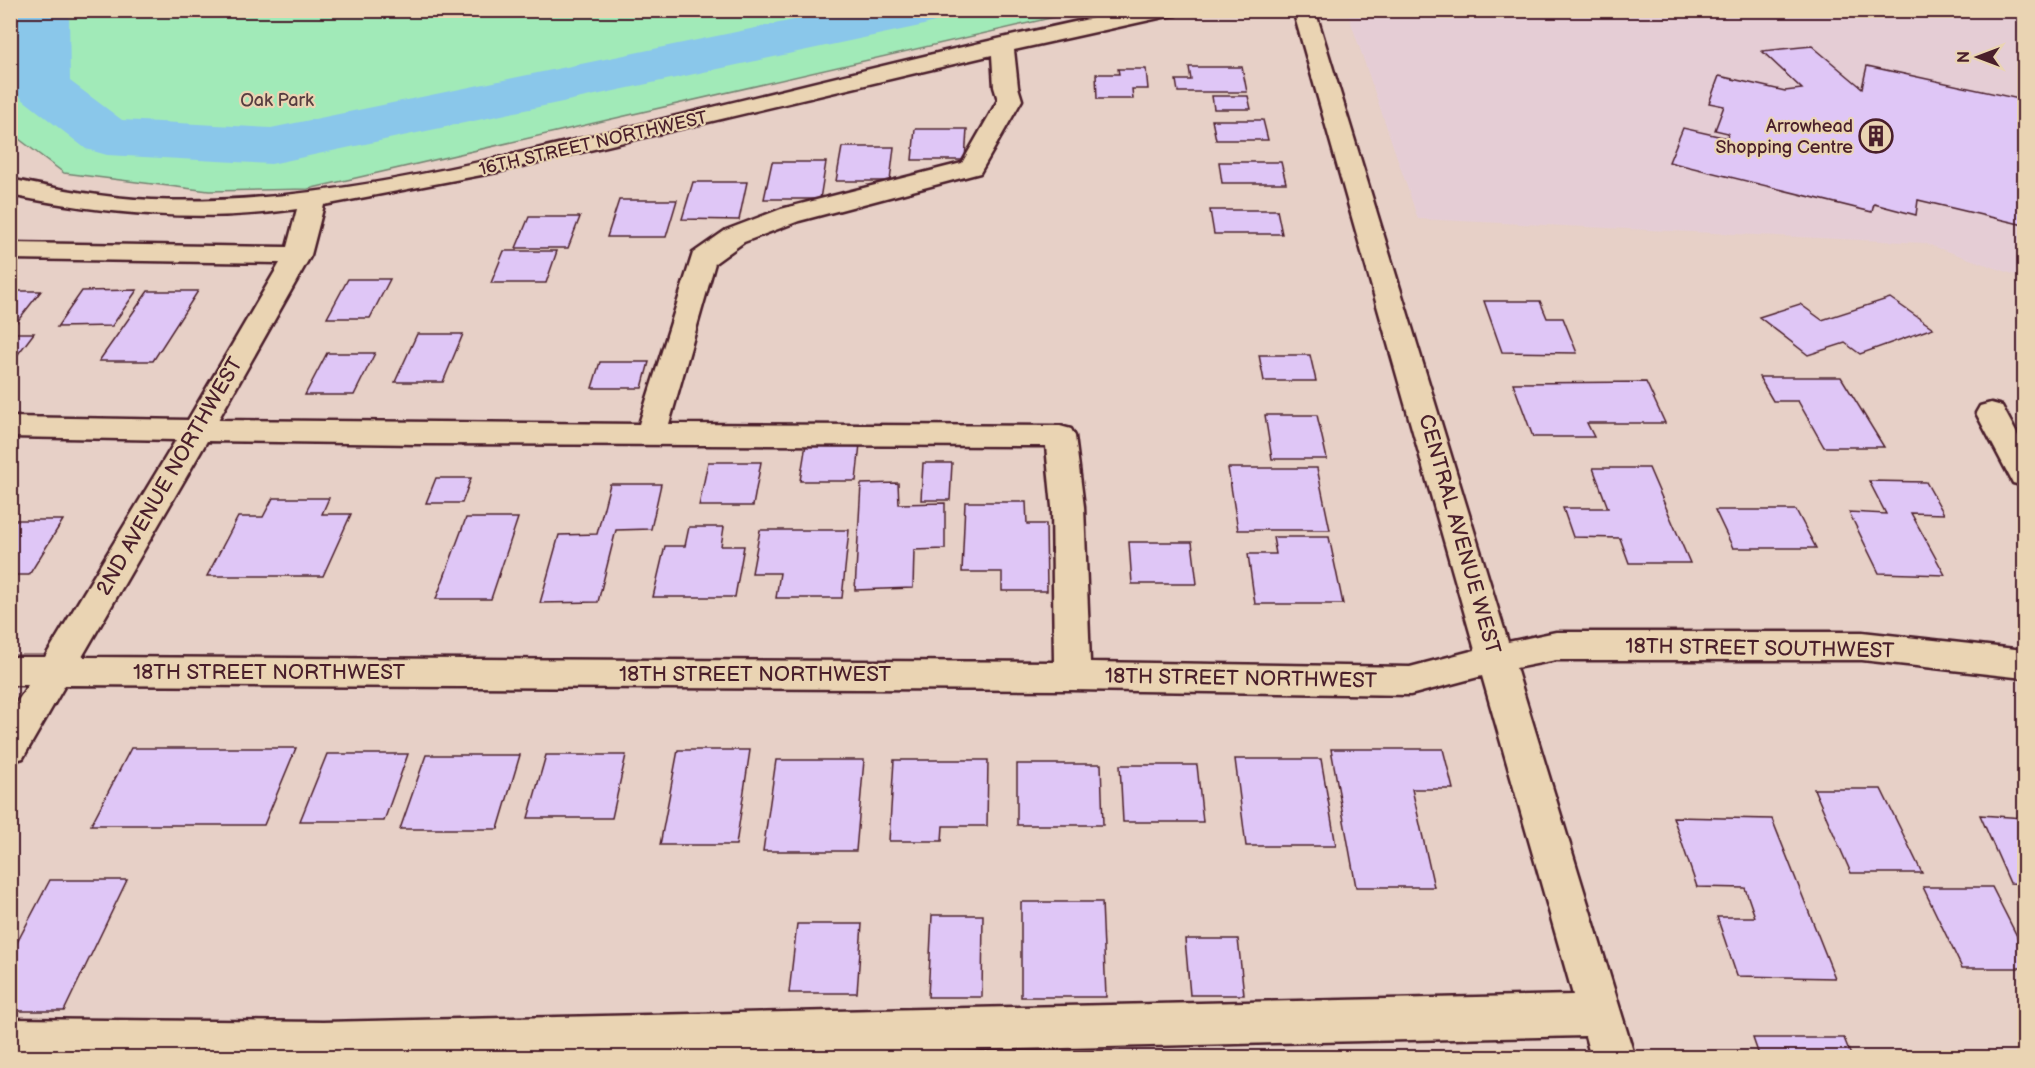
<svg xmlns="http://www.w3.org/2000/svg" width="2035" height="1068" viewBox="0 0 2035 1068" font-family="'Balsamiq Sans',sans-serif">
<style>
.built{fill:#e5cdd5}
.green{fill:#a1eab8;stroke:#768472;stroke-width:1.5}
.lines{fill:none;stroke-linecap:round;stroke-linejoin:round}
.river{fill:#8ac7ea;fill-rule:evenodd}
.building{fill:#dfc6f6;stroke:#4a1f2b;stroke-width:1.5}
.minor-casing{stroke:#4a1f2b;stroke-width:5}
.minor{fill:#ead4b3;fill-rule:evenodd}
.labels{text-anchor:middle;stroke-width:4.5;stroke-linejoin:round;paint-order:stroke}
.far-park-label{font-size:18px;fill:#573d40;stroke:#ead4b3}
.far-poi-label{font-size:18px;fill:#4a1f2b;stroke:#ead4b3;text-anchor:end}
.far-street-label{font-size:18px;fill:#4a1f2b;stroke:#ead4b3}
.street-label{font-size:21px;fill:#4a1f2b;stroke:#ead4b3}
</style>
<rect width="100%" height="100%" fill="#e7d0c7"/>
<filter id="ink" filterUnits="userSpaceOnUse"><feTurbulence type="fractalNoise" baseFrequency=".0167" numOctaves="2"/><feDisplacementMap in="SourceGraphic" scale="12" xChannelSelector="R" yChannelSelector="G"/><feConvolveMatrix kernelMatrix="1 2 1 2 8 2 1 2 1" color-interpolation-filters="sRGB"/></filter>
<g filter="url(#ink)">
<!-- built -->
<path class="built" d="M1347,11H2024V278L1924,243L1418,219Z"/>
<!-- green -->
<path class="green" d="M11,10H1081V11L308,189L209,191L64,173L11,133Z"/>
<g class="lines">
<!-- river -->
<path class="river" d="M17,10H69L70,81L122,120L271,128L842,10H946L938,21L920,26L271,164L107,155L86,149L22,99L14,87Z"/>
</g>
<!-- building -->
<path class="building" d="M1812,46L1862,88L1867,66L2024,100V225L1918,200L1916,215L1874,204L1872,212L1669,162L1683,128L1727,138L1728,133L1715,130L1724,106L1709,103L1719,76L1785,91L1802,89L1762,51Z
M1189,67H1242L1247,92H1178L1176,80H1191Z
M1118,69H1146L1148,89H1132L1133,99H1097L1096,74H1119Z
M1212,96H1248L1251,109H1214Z
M1212,120H1263L1268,140H1216Z
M915,129H967L965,160H912Z
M842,147H894L890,181H836Z
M772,162H826L820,199H764Z
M1219,162H1281L1286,183H1222Z
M693,182H747L739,220L682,219Z
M619,200H677L666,237H607Z
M1210,210H1277L1282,234H1214Z
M529,217H580L568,248H516Z
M504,251H557L546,283H491Z
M348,279H390L370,318H327Z
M137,290L112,326L57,327L82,291Z
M10,291H41L16,323H10Z
M148,291H198L153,361H99Z
M1890,298L1933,328L1860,354L1845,343L1808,355L1759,317L1800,304L1822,320Z
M1484,301H1540L1547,318H1563L1577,353L1502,352Z
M10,333H34L15,358H10Z
M417,334H463L443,382H395Z
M327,353H375L354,395H305Z
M1259,355H1310L1316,381H1264Z
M600,362H649L642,388H592Z
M1759,377H1841L1884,447H1824L1798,401H1773Z
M1646,382L1665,423H1587L1594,437H1533L1513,383Z
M1265,415H1317L1327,459H1272Z
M806,444H860L856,481H800Z
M708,462H761L753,506H699Z
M923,463H952L950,500H921Z
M1228,468H1317L1330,530H1238Z
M1593,468H1649L1690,563H1629L1620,538L1573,537L1563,508H1608Z
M436,478H471L462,503H426Z
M1869,481L1926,482L1944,514L1911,513L1945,575L1879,573L1849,512L1886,514Z
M898,483L899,504L945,503V549L914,550L913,588L855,590L861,484Z
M610,484H661L651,529L616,530L598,602L540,603L559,535L597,534Z
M273,498H329L322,514H351L323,576H207L238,517H263Z
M965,502H1026L1027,524H1046L1047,591H1002V572H962Z
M1715,510H1796L1816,548H1733Z
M466,518H518L491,599H436Z
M10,520H63L29,575H10Z
M689,527H724L721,546H744L735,597H653L665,546H685Z
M760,530H849L842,598H776L780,573H752Z
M1273,537H1329L1343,604H1255L1248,554H1276Z
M1129,542H1192L1197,584H1132Z
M131,748H296L264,825H91Z
M1331,749H1443L1453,789H1412L1434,887H1356Z
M678,750H750L736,845H660Z
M327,754H408L384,821H300Z
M426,755H520L498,829H400Z
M546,755H626L612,818H528Z
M1235,759H1321L1336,846H1246Z
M776,760H864L856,851H763Z
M894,760H988L987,826H943L942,841H889Z
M1017,764H1101L1103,825H1017Z
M1120,765H1197L1203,822H1123Z
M1814,789H1881L1922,873H1851Z
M1980,815L2024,818V884L2010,883Z
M1673,817L1772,819L1835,978L1737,976L1717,917H1755L1745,888L1697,887Z
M50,880H127L64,1011H10V956Z
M1923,887H1992L2024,950V968H1962Z
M1021,902H1102L1106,997H1021Z
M932,915H983L982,997H928Z
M797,924H862L857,993H789Z
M1185,939H1238L1244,995H1190Z
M1753,1038H1844L1852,1058H1760Z"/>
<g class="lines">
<defs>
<path id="minor" d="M1131,10H1178L1176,15L1168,16L1014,50L1018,87L1022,100L980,173L799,221L744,242L715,263L669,424L1060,426L1071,429L1075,436L1084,507L1090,662L1410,667L1475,650L1293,10H1315L1508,642L1556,632H1862L2024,650V678L1862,660H1556L1516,668L1635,1058H1591L1585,1036L624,1058H10V1019L323,1022L1573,995L1482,676L1410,695L1072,690L65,685L23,758L10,762V713L28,685H10V657H45L176,440L10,437V417L188,420L280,263L10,259V243L287,247L297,209C200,223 105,214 10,195V179C57,189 104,198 152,200C311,206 468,165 622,129C791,89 960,45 1131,10ZM992,55L994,87L998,100L962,163L781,209L726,230L693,253L639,424L218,420L311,255L324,205L497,172ZM207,441L416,444L1046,446L1052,507L1054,662L82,657Z
M1991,403L2002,406L2024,447V486L2013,483L1976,413L1980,406Z"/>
</defs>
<!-- minor casing -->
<use href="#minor" class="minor-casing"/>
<!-- minor -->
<use href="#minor" class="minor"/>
</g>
</g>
<!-- icons -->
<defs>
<symbol id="building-ring" viewBox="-11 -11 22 22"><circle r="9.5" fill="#ead4b3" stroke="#4a1f2b" stroke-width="1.5"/><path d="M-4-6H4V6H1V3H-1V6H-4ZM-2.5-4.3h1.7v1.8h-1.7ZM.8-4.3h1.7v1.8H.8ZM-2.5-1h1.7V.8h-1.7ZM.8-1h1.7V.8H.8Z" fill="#4a1f2b"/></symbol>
</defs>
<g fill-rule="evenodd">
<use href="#building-ring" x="1857" y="117" width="38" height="38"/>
</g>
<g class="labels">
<!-- far-park labels -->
<g class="far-park-label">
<text x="277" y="106">Oak Park</text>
</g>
<!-- far-poi labels -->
<g class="far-poi-label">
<text x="1853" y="132">Arrowhead<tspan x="1853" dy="21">Shopping Centre</tspan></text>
</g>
<!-- far-street labels -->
<g class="far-street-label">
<text transform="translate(593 143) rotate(-13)" y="6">16TH STREET NORTHWEST</text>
</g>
<!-- street labels -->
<g class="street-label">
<text transform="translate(169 476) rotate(-60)" y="7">2ND AVENUE NORTHWEST</text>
<text transform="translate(1460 534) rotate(74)" y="7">CENTRAL AVENUE WEST</text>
<text transform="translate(1760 648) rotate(1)" y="7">18TH STREET SOUTHWEST</text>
<text x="269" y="679">18TH STREET NORTHWEST</text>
<text x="755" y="681">18TH STREET NORTHWEST</text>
<text transform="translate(1241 678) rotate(1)" y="7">18TH STREET NORTHWEST</text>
</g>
</g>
<!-- margin -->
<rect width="2035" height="1068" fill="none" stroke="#ead4b3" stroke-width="36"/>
<rect x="18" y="18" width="1999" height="1032" fill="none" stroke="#4a1f2b" stroke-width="2" filter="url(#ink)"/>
<!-- north arrow -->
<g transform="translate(1978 57) rotate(270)" stroke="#ead4b3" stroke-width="4.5" paint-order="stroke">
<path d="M0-4.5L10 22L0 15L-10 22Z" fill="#4a1f2b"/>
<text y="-9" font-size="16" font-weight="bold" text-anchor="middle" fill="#4a1f2b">N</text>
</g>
</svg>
